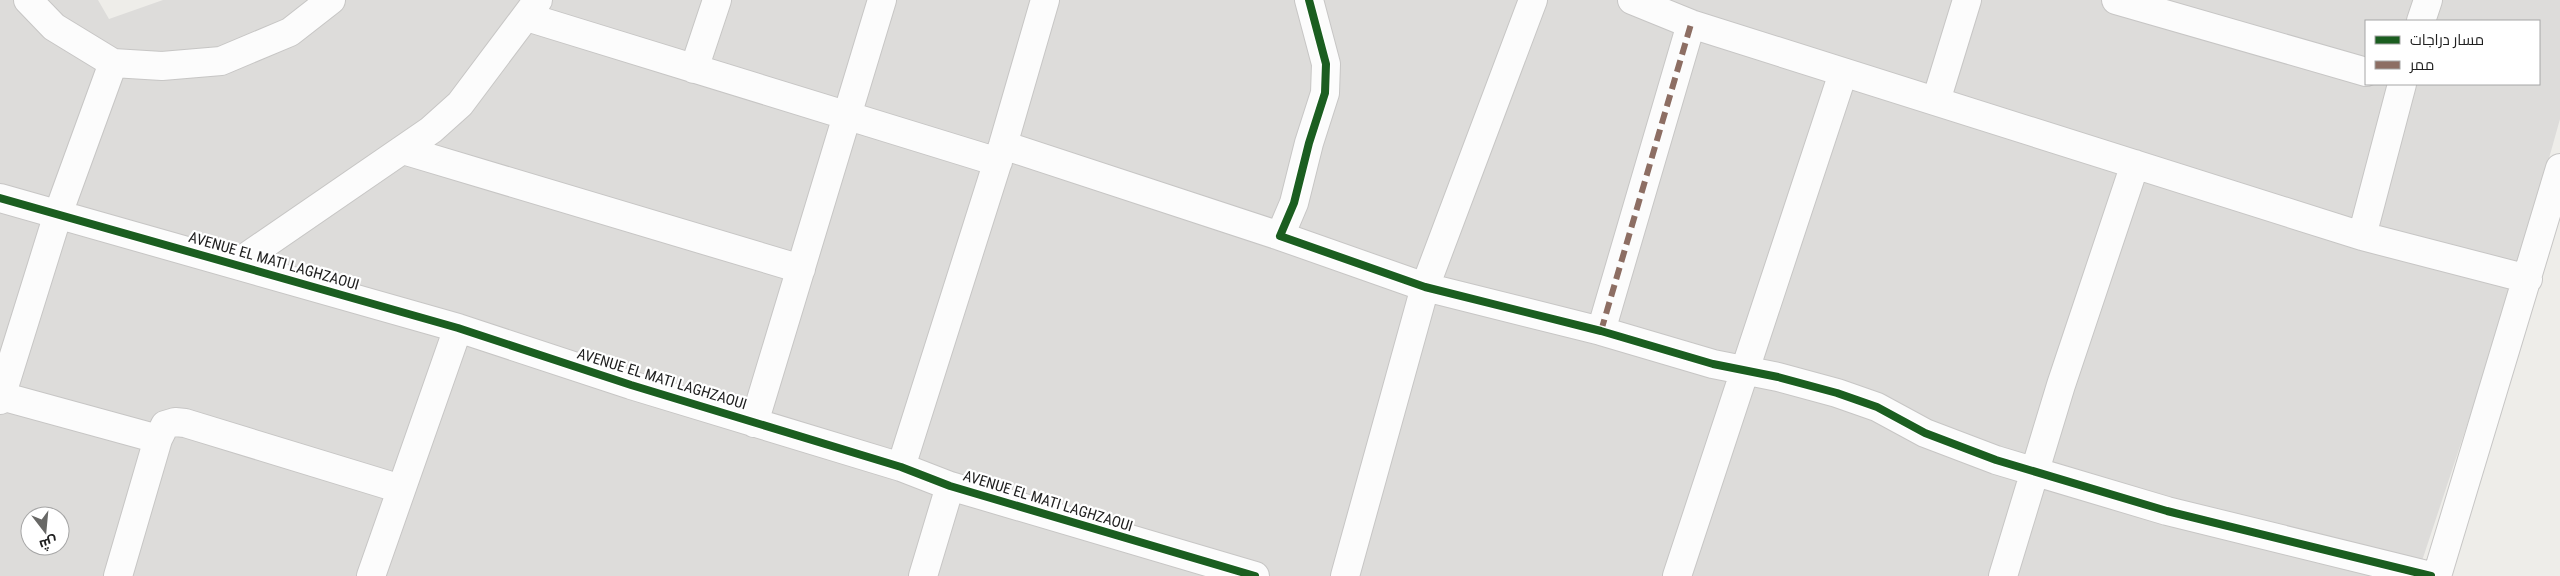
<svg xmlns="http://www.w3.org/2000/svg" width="2560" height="576" viewBox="0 0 2560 576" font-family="'Roboto Condensed',Cairo,sans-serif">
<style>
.residential{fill:#dddcda;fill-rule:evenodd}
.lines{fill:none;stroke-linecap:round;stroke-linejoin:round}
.minor-casing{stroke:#c7c6c5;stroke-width:30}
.minor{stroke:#fcfcfc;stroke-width:28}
.quiet{stroke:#8d6e63;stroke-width:6;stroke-dasharray:12 6;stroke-linecap:butt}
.cycleway-casing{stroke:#fff;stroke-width:11}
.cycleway{stroke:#1b5e20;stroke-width:8}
.labels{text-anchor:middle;stroke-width:4.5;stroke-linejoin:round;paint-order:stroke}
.street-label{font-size:15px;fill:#202020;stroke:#fff}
</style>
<rect width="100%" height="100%" fill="#eeede9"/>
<!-- residential -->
<path class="residential" d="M0,0H98L109,19L163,0H2560V119L2515,280L2417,576H0ZM2366,21H2539V84H2366ZM30,516H60V546H30Z"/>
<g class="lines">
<defs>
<path id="minor" d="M28,0L54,27L113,63L162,66L221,61L290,32L331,0
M1309,0L1326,64L1325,93L1309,143L1294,203L1280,236L1425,287L1601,331L1713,364L1778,377L1837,393L1877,407L1925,433L1996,460L2167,511L2431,576
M1632,0L1691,24L2362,236L2528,279
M2116,0L2366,72
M527,17L998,162
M2421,21L2428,0
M694,69L717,0
M1936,101L1967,0
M1003,145L1280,236
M403,150L801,269
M0,198L458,328L631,385L901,467L950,486L1255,576
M2362,236L2402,84
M236,264L431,130L460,104L538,0
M1601,331L1691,24
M1,396L158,439
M0,400L58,214L113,63
M754,423L882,0
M901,467L1003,145L1045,0
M118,576L158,439L165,425L175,422L185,423L401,489
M371,576L458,328
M923,576L950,486
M1345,576L1425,287L1533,0
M1677,576L1843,73
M2003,576L2061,385L2135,164
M2437,576L2560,168"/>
</defs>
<!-- minor casing -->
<use href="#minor" class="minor-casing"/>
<!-- minor -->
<use href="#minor" class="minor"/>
<!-- quiet -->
<path class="quiet" d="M1601,331L1691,24"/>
<defs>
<path id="cycleway" d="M1309,0L1326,64L1325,93L1309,143L1294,203L1280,236L1425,287L1601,331L1713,364L1778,377L1837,393L1877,407L1925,433L1996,460L2167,511L2431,576
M0,198L458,328L631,385L901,467L950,486L1255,576"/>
</defs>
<!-- cycleway casing -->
<use href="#cycleway" class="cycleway-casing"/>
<!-- cycleway -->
<use href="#cycleway" class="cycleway"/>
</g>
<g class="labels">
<!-- street labels -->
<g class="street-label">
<text transform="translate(274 261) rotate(16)" y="5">AVENUE EL MATI LAGHZAOUI</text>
<text transform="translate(662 379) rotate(17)" y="5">AVENUE EL MATI LAGHZAOUI</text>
<text transform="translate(1048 501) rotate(17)" y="5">AVENUE EL MATI LAGHZAOUI</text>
</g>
</g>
<!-- legend -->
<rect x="2365" y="20" width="175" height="65" fill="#ffffff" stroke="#a6a6a6"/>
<rect x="2375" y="36" width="25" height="8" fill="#1b5e20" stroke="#a6a6a6"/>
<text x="2410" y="45" font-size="15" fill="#202020">مسار دراجات</text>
<rect x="2375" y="61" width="25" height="8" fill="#8d6e63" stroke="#a6a6a6"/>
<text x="2410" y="70" font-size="15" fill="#202020">ممر</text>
<!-- north arrow -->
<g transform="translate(45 531) rotate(164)"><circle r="24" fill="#ffffff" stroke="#a6a6a6"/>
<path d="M0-4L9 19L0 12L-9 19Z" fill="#686866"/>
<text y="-8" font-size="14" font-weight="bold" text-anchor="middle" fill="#202020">ش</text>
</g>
</svg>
